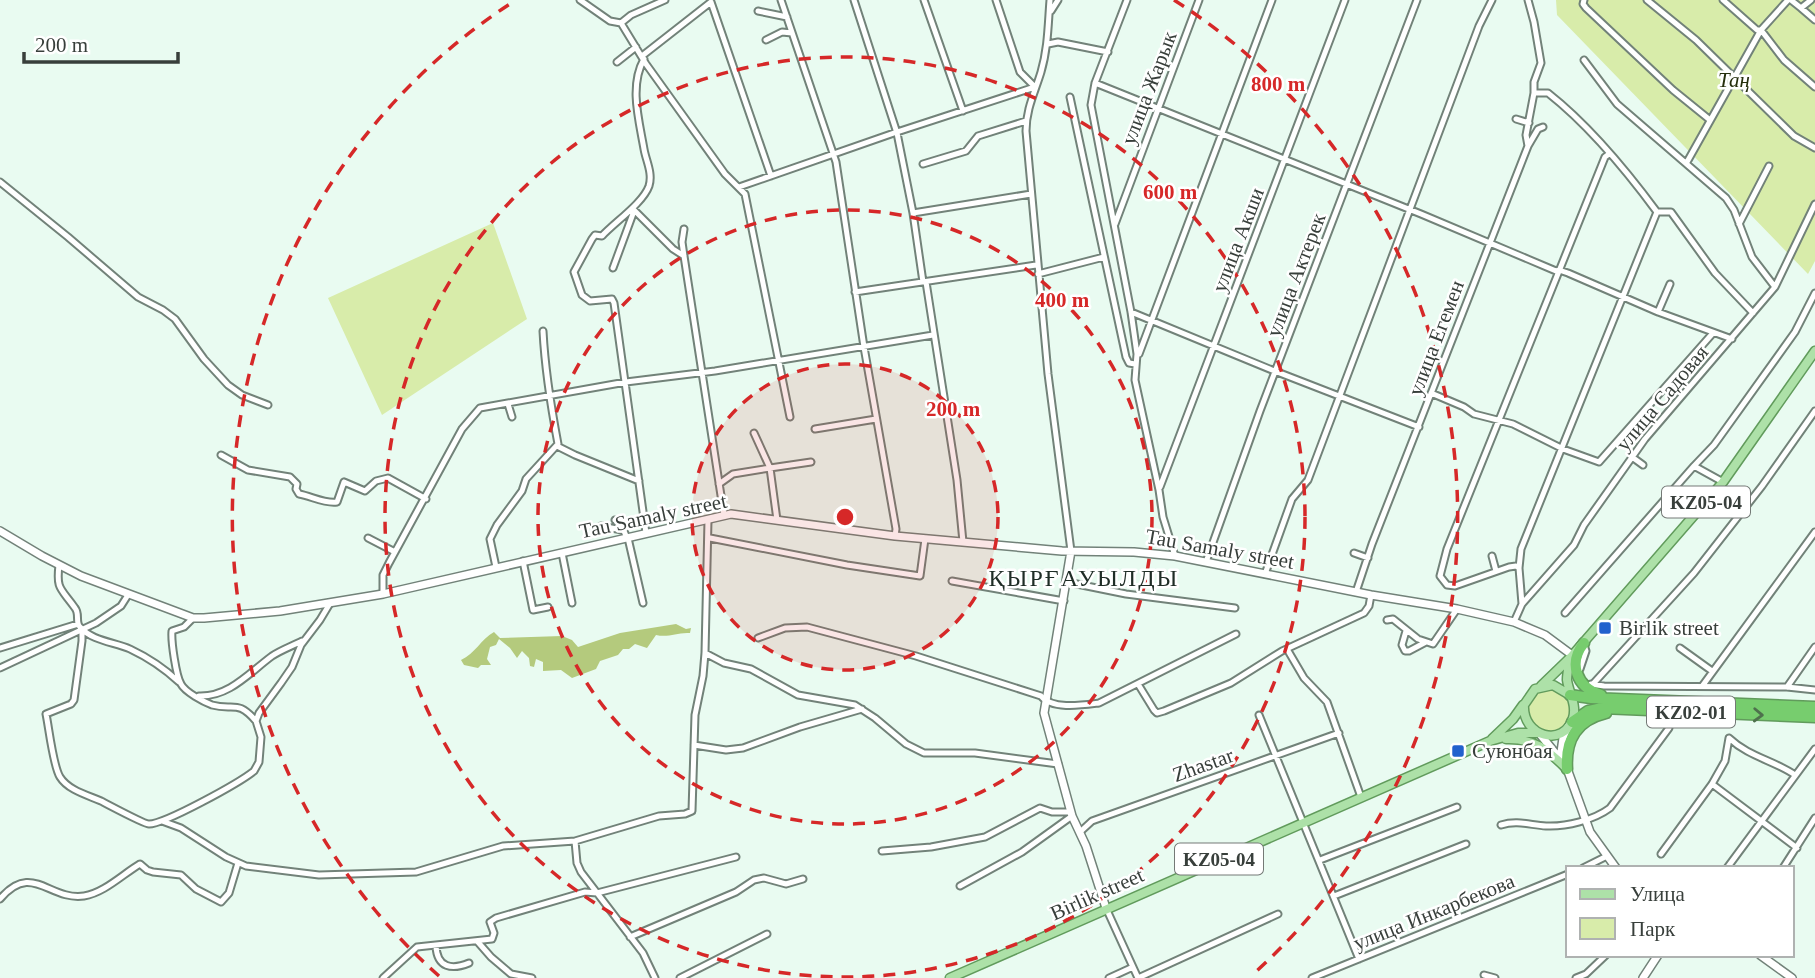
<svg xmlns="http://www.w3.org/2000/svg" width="1815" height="978" viewBox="0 0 1815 978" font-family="Georgia,serif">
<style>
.green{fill:#d8ecaa}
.forest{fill:#b4ca7d}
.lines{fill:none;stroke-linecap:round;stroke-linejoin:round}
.street-casing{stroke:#728279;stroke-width:9}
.secondary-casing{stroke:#728279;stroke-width:10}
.primary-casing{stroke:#619b5c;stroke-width:11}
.highway-casing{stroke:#619b5c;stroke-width:13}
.street{stroke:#fff;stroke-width:5}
.secondary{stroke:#fff;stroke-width:7}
.primary{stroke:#ade1a8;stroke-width:8}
.highway{stroke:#77cd6e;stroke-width:10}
.oneway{stroke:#4e714d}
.ring{fill:none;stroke:#d62828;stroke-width:3.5;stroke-dasharray:12 9}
.poi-dot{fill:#2261cd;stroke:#fff;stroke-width:2.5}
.labels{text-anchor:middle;stroke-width:5;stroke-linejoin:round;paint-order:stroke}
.shield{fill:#fff;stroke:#747976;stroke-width:2}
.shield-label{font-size:19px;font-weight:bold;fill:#383f3b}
.park-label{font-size:21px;font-style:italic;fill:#262f0d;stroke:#fff}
.street-label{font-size:21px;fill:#383f3b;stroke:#fff}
.poi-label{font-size:21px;fill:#383f3b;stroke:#fff;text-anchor:start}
.quarter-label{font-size:24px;letter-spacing:2px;fill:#1f2d26;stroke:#fff}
.centre{fill:#d62828;stroke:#fff;stroke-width:3.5}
.ring-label{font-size:21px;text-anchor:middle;font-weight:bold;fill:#d62828;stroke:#fff;stroke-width:5;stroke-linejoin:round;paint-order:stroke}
</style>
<rect width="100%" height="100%" fill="#e9fbf1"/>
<!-- green -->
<path class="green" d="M1556,0H1815V261L1808,274L1557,15Z
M493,223L527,319L382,415L328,298Z
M1529 710a21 21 0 1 1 42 0a21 21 0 1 1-42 0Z"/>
<!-- forest -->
<path class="forest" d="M676,624L686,629L691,628L690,633C677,632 669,638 656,635L647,648L635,644L629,649H623L618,655L600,661L596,669L572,678L561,670L543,671V662L536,659L534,667L530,666L529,658L522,651L517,658L510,648L499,639L496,645L490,647L487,659L491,665H481L478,668L464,665L461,660C475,654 481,639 494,632L500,638L562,636L572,640L578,647L620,633Z"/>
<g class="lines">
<defs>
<path id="street" d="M580,0L610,21L621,23L646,64L725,174L745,194L790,417
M781,0L836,162L864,347L896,529L895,536
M854,0L897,133L913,213L923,282
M924,0L963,111
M996,0L1020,72L1035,87
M1050,0C1048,25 1048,48 1041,72C1035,92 1026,109 1026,131L1048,374L1071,551
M1127,0L1095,83L1091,105L1131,312L1137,354L1135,380L1159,490L1163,517L1175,556
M1584,0L1583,4L1586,8L1673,90L1710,120
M1647,0L1696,40L1794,136L1815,148
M1788,0L1761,30L1784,60L1815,87
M1791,0L1801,8L1811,0
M1801,8L1815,20
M758,11L787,17
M1051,11L1058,0
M621,23L631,15L665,0
M766,40L782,32L792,33
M1048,44L1058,42L1108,52
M642,56L711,2L771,176
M644,59C629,86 639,120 644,149C646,161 653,173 649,186C643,203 615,222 602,236L595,235L592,239L574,272L582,295L590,301L612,299L614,303L646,533
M1584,60L1617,104L1726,198L1734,210L1752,257L1775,287
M617,62L636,47
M1095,83L1421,214L1556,271L1559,270L1568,273L1658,312L1732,339
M1534,93H1548C1590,126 1626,170 1657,212
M1070,97L1126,357L1129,363L1135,364
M1516,119L1529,123
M1528,146L1538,129L1543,127
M1687,162L1761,30H1757L1723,0
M923,164L966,151L978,136L1026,121
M0,182L68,237L138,297L163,310L175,319L204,359L228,385L242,395L268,405
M739,187L894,133L1035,87
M633,209L673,249L684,256
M1657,212H1671L1715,273L1753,313
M913,213L1031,194
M1115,224L1199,0
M1739,224L1769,166
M684,229L682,242L684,256L724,515
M613,268L634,211
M1038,274L1104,257
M926,282L957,480L963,542
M855,292L1036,265
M1131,312L1272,370L1419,427
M1658,312L1670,284
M1139,354L1272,0
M1431,393L1464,407L1474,414L1513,424L1563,449L1599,462L1713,333
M508,404L512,417
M815,429L876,419
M754,433L770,468L811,462
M557,446L575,455L639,481
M221,455L248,470L290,477L297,484L296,489L299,494C311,496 325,504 337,502L344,482
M1632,457L1643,465
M344,482L365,491L376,481L388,478L426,499
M1723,482L1694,466L1714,445L1795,332L1815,293
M719,484L733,474L770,468L777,520
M1160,487L1345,0
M615,520L620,522L627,538
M601,526L622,530
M368,538L395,552
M628,538L643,603
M710,538L847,565L920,576L925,539
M562,553L572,603
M1354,553L1368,558
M1492,556L1496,571
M523,561L533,610L548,607
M1206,562L1260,411L1417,0
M59,565C56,590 61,588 75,608C80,614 75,622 80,627C92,641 114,642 130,649C147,657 165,669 179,682
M496,567L490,539L497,525L522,491L526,479L558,444C551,407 545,370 543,331
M1519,568L1516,566L1509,567L1455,586L1447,585L1440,576L1447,549L1605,157L1609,154
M1265,574L1292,499L1308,480L1479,26L1492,0
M952,581L1064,601
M1067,582L1126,594L1235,608
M1356,592L1372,544L1528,146L1526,135L1534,93V82L1541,63L1534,22L1528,0
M383,594V575L389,563L462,429L480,408L626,382L715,371L933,335
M1522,604L1574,545L1584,525L1645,439L1775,287L1815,204
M1565,613L1694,466
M193,618L184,627L172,631C171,641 176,676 181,684C185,692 204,702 212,705C234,711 237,699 256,721
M1387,620L1393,619L1418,639L1433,644L1457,609
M1514,622L1522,604L1519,568L1521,549L1657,212
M82,629V641L74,700L71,704L46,714C49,728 53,766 60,777C68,790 87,795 101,801C109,805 144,824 149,824C165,824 239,783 254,771L259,762L261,737L256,721L259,713L281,683L292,667L301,645L320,620L329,605
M1406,631L1402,645L1405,651H1409L1426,642
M758,638L785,628L807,627L916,656L1041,696C1052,710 1083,705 1099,703L1236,634
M0,648L78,624
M1680,648L1712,671
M1287,649L1304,678L1327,702L1361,797
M705,653L724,663L751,669L798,695L855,705L875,718L906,744L924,753H975L1058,764
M0,668L96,623L121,606L128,595
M1580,669L1586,651L1584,645
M1138,684L1154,710L1157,713L1164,711L1231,683L1282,651L1364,613L1369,606L1371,595
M1591,684L1604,686L1787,687L1815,690
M1592,685L1694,573L1762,486L1815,411
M1703,685L1815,532
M1787,687L1815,647
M199,696C229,697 249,673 272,656C281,650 292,646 302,641
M1259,715L1359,959
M694,745L726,750L743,748L800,727L862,709
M1712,784L1797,848
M162,821L181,828L226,857L246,866L319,875L416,872L503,846L575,841L659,816L685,814L692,811L695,715L703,676L705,653L708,520
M1501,825C1517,820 1530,825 1546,826C1566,827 1594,820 1610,808L1669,728
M1080,832L1092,821L1339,733
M575,841L577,863L581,872L643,953L655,978
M882,851L931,847L985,837L1040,808L1052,812H1070
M1661,854L1712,784L1725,761L1729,738C1749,757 1773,760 1795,775
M1320,860L1457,807
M1583,868L1607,856
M1727,868L1815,749
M1783,868L1815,818
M960,886L1022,852L1072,816
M1334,896L1466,844
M0,899C32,861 49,901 84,896C104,893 123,874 140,864L147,870L153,872L181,875L196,889L221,902L229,893L238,863
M1106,908L1138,978
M630,937L736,892L754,880L764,878L786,884L803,879
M477,941L491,957L511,974L532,978
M436,946C437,968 452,970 469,963
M1484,975L1495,978
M383,978L417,947L492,939L494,933L490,922L496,918L585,892L597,893L736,857
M680,978L767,934
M1109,978L1133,967
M1138,978L1278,914
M1312,978L1568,874
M1576,978L1586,974L1606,955"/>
<path id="secondary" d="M0,531L42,556L81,576L193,618H204L280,611L383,594L731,514L895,536L1062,551L1134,552L1175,556L1371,595L1457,609L1514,622L1545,635L1572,655
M1071,551L1044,713L1072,816L1086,846L1106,908
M1568,727L1563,738L1561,752L1590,832L1616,868
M1539,733L1560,759
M1760,955L1792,978
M1643,978L1658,955"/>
<path id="primary" d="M1541,686L1570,658L1723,482L1815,351
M1570,695L1553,685L1535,689L1524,705C1522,737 1564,748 1573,718C1577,705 1569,693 1567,680C1567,673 1569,665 1570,658
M1492,739L1513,719L1523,705
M1506,739C1534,738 1548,750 1567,769
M950,978L1490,741L1518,733H1538"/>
<path id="highway" d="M1584,643C1568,663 1576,687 1601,695
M1570,695L1591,698L1815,707
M1572,722L1588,711L1601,708L1815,717
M1567,769C1565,739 1577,720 1606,713"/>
</defs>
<!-- street casing -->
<use href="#street" class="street-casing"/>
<!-- secondary casing -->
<use href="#secondary" class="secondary-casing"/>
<!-- primary casing -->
<use href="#primary" class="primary-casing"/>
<!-- highway casing -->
<use href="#highway" class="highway-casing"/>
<!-- street -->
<use href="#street" class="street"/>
<!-- secondary -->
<use href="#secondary" class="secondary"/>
<!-- primary -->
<use href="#primary" class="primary"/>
<!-- highway -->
<use href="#highway" class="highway"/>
</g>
<!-- one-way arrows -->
<defs><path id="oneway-chevron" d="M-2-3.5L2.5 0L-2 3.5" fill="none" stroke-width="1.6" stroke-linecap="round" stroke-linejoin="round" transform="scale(1.75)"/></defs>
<use class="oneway" href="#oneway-chevron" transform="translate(1758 715) rotate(2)"/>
<!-- distance rings -->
<circle cx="845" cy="517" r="153" fill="#d62828" fill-opacity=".12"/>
<g class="ring">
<circle cx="845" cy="517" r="153"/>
<circle cx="845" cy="517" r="307"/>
<circle cx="845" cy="517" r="460"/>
<path d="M439 976A613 613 0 0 1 516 0M1174 0A613 613 0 0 1 1251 976"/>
</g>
<!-- markers -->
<g class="poi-dot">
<rect x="1598" y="621" width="14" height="14" rx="3.5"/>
<rect x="1451" y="744" width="14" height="14" rx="3.5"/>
</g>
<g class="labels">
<!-- shield labels -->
<g class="shield">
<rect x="1662" y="486.5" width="88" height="31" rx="5"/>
<rect x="1647" y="696.5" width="88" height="31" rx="5"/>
<rect x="1175" y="843.5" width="88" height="31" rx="5"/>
</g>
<g class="shield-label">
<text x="1706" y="509">KZ05-04</text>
<text x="1691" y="719">KZ02-01</text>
<text x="1219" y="866">KZ05-04</text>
</g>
<!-- park labels -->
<g class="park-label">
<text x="1734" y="87">Таң</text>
</g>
<!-- street labels -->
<g class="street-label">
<text transform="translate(1149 88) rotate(-69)" y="7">улица Жарык</text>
<text transform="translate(1238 240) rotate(-69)" y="7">улица Акши</text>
<text transform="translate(1296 275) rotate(-69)" y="7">улица Актерек</text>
<text transform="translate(1436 338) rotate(-69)" y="7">улица Егемен</text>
<text transform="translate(1662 398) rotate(-50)" y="7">улица Садовая</text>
<text transform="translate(653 516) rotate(-12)" y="7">Tau Samaly street</text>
<text transform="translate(1220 549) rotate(10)" y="7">Tau Samaly street</text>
<text transform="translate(1203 765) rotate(-20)" y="7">Zhastar</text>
<text transform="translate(1097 894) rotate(-24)" y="7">Birlik street</text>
<text transform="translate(1434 912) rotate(-22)" y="7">улица Инкарбекова</text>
</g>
<!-- poi labels -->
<g class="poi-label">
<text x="1619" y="635">Birlik street</text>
<text x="1472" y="758">Суюнбая</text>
</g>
<!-- quarter labels -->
<g class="quarter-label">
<text x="1084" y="586">ҚЫРҒАУЫЛДЫ</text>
</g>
</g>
<circle cx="845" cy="517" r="10" class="centre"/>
<g class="ring-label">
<text x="1278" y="91">800 m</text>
<text x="1170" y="199">600 m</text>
<text x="1062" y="307">400 m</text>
<text x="953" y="416">200 m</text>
</g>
<!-- legend -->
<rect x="1566" y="866" width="228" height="91" fill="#ffffff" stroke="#afb2b1" stroke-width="2"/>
<rect x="1580" y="889" width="35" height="10" fill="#ade1a8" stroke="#afb2b1" stroke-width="2"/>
<text x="1630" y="901" font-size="21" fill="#383f3b">Улица</text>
<rect x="1580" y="918" width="35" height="21" fill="#d8ecaa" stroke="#afb2b1" stroke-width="2"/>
<text x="1630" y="936" font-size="21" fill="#383f3b">Парк</text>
<!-- scale -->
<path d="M24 52v10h154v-10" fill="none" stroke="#383f3b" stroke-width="3.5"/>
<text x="35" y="52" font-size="21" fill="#383f3b" stroke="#ffffff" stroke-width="5" paint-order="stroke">200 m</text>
</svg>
